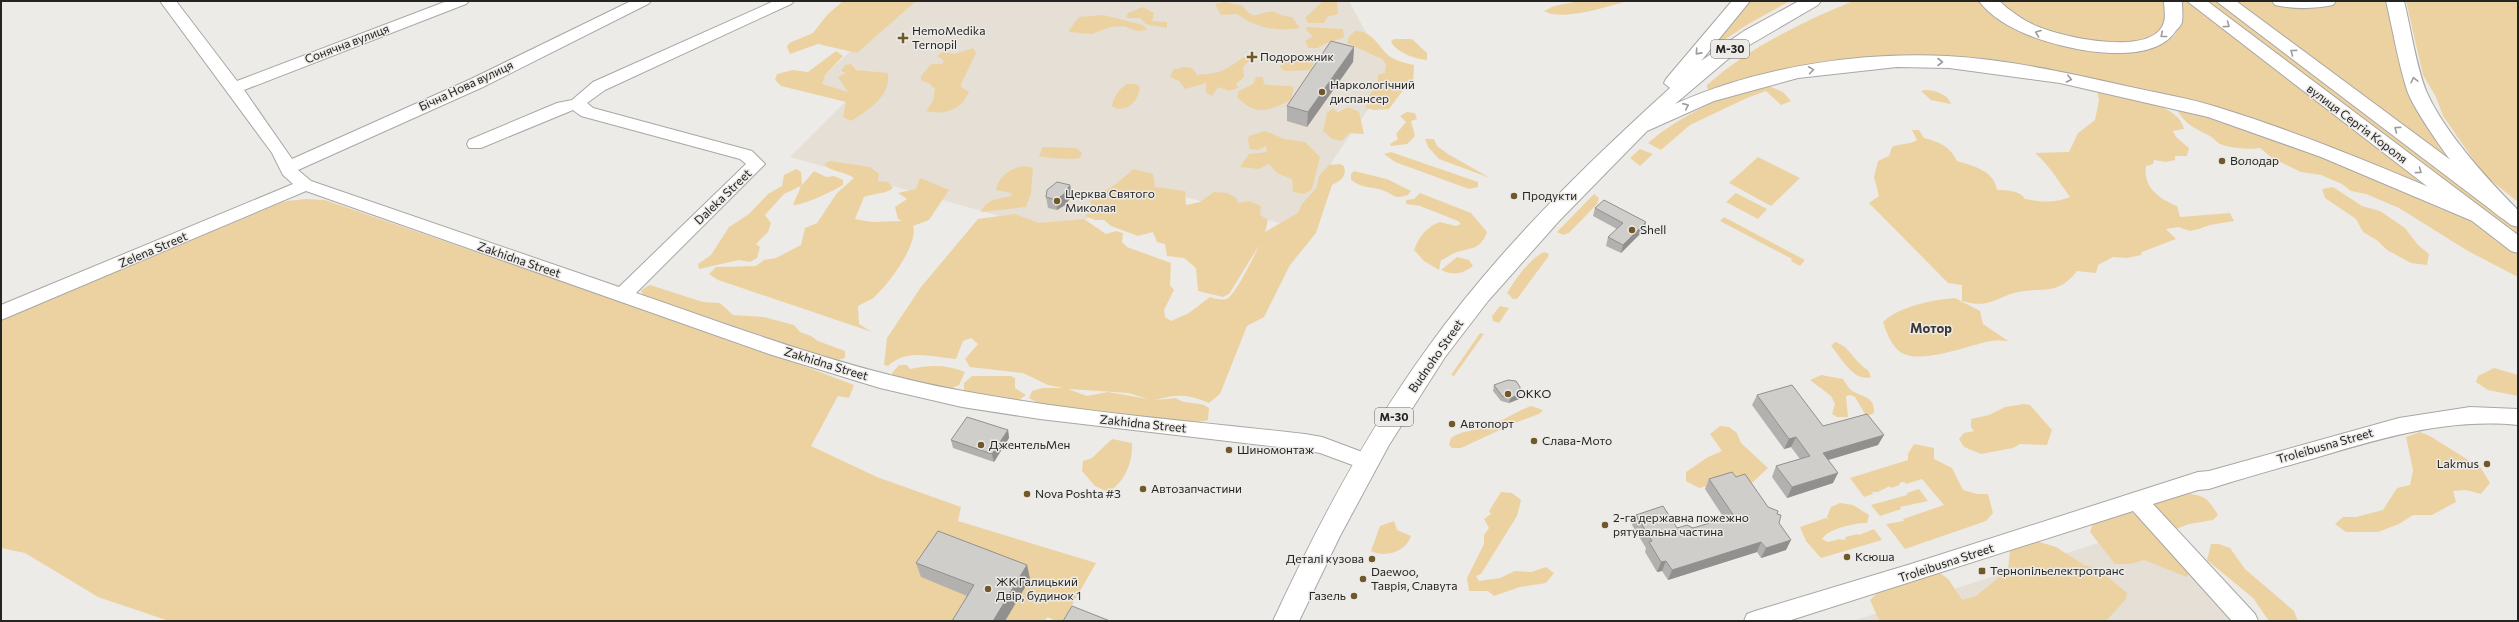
<svg xmlns="http://www.w3.org/2000/svg" width="2519" height="622" viewBox="0 0 2519 622" font-family="Commissioner,sans-serif">
<style>
.built{fill:#e5dfd5}
.green{fill:#edd2a1;fill-rule:evenodd}
.lines{fill:none;stroke-linecap:round;stroke-linejoin:round}
.minor-casing{stroke:#a8a7a4;stroke-width:2}
.major-casing{stroke:#a8a7a4;stroke-width:2}
.highway-casing{stroke:#a8a7a4;stroke-width:2}
.minor{fill:#fff;fill-rule:evenodd}
.major{fill:#fff;fill-rule:evenodd}
.highway{fill:#fff;fill-rule:evenodd}
.wall{fill:#b3b1af}
.shaded-wall{fill:#92908e}
.building{fill:#d0cecb;stroke:#92908e}
.oneway{stroke:#9c9c9c}
.poi-dot{fill:#705829;stroke:#edebe8;stroke-width:1.5}
.labels{text-anchor:middle;stroke-width:3;stroke-linejoin:round;paint-order:stroke}
.shield{fill:#edebe8;stroke:#60605e;stroke-width:1}
.shield-label{font-size:11px;font-weight:bold;fill:#242423}
.poi-label{font-size:12px;fill:#242423;stroke:#edebe8;text-anchor:start}
.street-label{font-size:12px;fill:#242423;stroke:#edebe8}
.neighbourhood-label{font-size:13px;font-weight:bold;fill:#3b3937;stroke:#edebe8}
</style>
<rect width="100%" height="100%" fill="#edebe8"/>
<!-- built -->
<path class="built" d="M904,1H1349L1373,45L1393,60L1367,111L1335,157L1294,227L1132,182L1067,235L790,157L849,98L813,86Z
M2152,526L2234,621H1854L1859,619Z"/>
<!-- green -->
<path class="green" d="M843,1H916L857,53L818,44L790,54L787,47L789,43L813,33L827,15Z
M1323,1H1337L1338,14L1327,17L1324,23H1308L1305,18Z
M1580,1H1628C1608,6 1562,22 1544,11L1554,6Z
M1751,1H1790L1750,23L1704,53Z
M1853,1H1983L2020,28L2141,49C2154,46 2175,42 2179,27C2181,20 2179,9 2178,1H2187L2447,200L2223,110L2150,90L2060,74L1927,58L1710,90L1707,88V85C1748,48 1802,22 1853,1Z
M1994,1H2167L2169,17L2155,37L2134,43H2088L2030,26Z
M2201,1H2219L2518,224V240Z
M2235,1H2388L2451,161Z
M2406,1H2518V202L2484,175L2443,116L2436,97L2423,75Z
M1225,2L1243,6C1255,24 1259,10 1274,12C1280,14 1285,17 1292,17L1300,28C1277,32 1256,28 1237,14L1221,15L1215,4Z
M1143,7L1154,13L1152,21L1167,22V28L1146,24L1140,18H1126L1128,13Z
M1103,15L1143,25L1147,30L1137,31L1124,26L1110,27L1092,34L1069,32V30L1079,17Z
M1307,27L1343,29L1344,37C1335,41 1325,42 1318,48H1308L1305,41L1313,36L1306,30Z
M1355,31C1370,30 1377,43 1385,52C1391,60 1405,63 1414,65L1413,83L1404,89L1389,109L1374,110L1366,108C1364,99 1372,91 1378,85V75L1385,73L1386,64L1382,59L1347,43L1349,37Z
M1394,39H1412L1427,53V60C1415,59 1395,52 1391,41Z
M973,48L976,53L961,84V87L969,92C961,111 944,115 926,111L933,101L935,89L929,83L921,81V76L931,64H942L944,61L937,56L943,52L955,54Z
M836,51L843,56L825,75L822,84L848,92L838,77L846,73L841,71L845,65L851,64L856,70L888,73C891,97 868,110 851,121L843,117L846,102L781,86L775,80L777,74L793,70L808,72Z
M1305,53L1316,56L1311,70L1285,71L1280,67L1283,59L1294,60Z
M1244,57L1250,60L1243,67L1244,77L1236,84L1238,88L1229,91L1218,87L1212,96L1206,92V83L1185,89L1179,81L1170,77L1173,70L1183,67L1192,68L1197,75C1224,73 1223,71 1244,57Z
M1256,77H1263L1264,84C1270,86 1285,85 1294,87L1291,100C1268,111 1257,117 1237,97L1239,91L1253,84Z
M1127,84H1135L1140,87C1139,101 1125,115 1112,106C1113,97 1120,88 1127,84Z
M1769,86L1783,92L1791,101L1781,105L1766,91L1747,98L1690,125L1661,150L1648,143C1675,119 1733,88 1769,86Z
M1925,90C1934,90 1948,94 1951,104L1931,100L1921,91Z
M2097,91C2121,96 2179,102 2184,129L2173,131L2176,137L2189,148L2187,156H2175V160L2166,162L2154,160L2153,164L2146,166C2143,188 2159,198 2177,206L2180,217L2230,213L2234,221L2210,225L2199,229L2190,231L2178,227L2166,229L2176,239L2142,252L2141,255L2127,258L2113,257L2098,265L2096,273L2077,271C2058,296 2043,287 2018,292C1993,298 1991,309 1962,301V285L1948,283L1869,203L1879,196L1874,177L1878,161L1889,156L1892,147C1901,143 1909,145 1917,140L1912,130H1919L1924,138C1939,142 1950,146 1957,161C1973,166 1994,170 1997,190C2006,190 2020,190 2025,199C2041,202 2055,203 2070,197C2059,182 2050,166 2035,153L2069,152L2078,133L2095,120L2099,100Z
M1348,107L1359,112L1364,134L1349,133L1342,141L1332,139L1323,131L1327,113L1333,108L1338,113Z
M2184,109L2285,140L2441,209L2462,217L2472,218L2494,239L2518,249V277L2468,251L2399,208L2366,194L2351,191L2342,184L2321,175L2301,172L2272,158L2260,148C2251,150 2229,148 2220,144C2216,142 2213,137 2208,135C2194,128 2185,124 2177,110Z
M1407,112L1415,113L1417,119L1411,121L1415,136L1407,144L1391,146L1390,144L1398,139L1396,134L1406,122L1400,116Z
M1265,131L1284,139L1305,142L1320,157L1312,189L1304,194L1293,192L1292,179L1277,173L1269,164L1259,169L1240,167L1249,154L1267,152L1266,146L1258,150L1250,149L1248,140L1249,136Z
M1425,139H1434L1437,146L1448,154L1490,178L1439,159L1428,147Z
M1043,147L1076,148L1082,153L1080,158C1072,160 1046,158 1039,156Z
M1640,149L1653,154L1640,166L1630,158Z
M1391,152L1478,182V187L1469,189L1395,162L1384,154Z
M1758,157L1800,178L1771,206L1729,183Z
M830,161L870,167L879,174L878,181L888,182L893,188C886,194 874,193 864,197L855,219L872,222L902,221L898,219L895,207L907,199L898,193L916,189L920,178L949,190L929,220L913,226C919,244 887,287 872,299C868,301 863,303 858,306L859,324L872,332L718,280L709,274L716,267L756,266L764,260L776,258L801,245L805,228L817,223L837,193L854,178C844,171 833,173 824,164Z
M1340,164L1344,166C1347,176 1341,181 1332,185L1316,233L1290,265L1264,317L1247,326L1220,394L1209,403C1187,394 1178,394 1155,400L1176,398C1186,406 1199,400 1209,408L1208,420L1175,427L1043,406L1029,398L1032,391L1042,388H1063L1048,385L1023,373L970,367L965,359L978,344L971,338L963,341L956,359C930,357 907,348 888,366L884,365L887,338L921,287L978,219L1015,214L1039,223L1084,219L1106,234L1116,231L1123,233L1122,242L1127,247L1171,263L1170,285L1174,290L1164,310L1165,317L1171,321L1189,313L1210,297C1216,299 1223,301 1228,298C1237,292 1255,254 1260,244L1229,294L1223,297L1198,291L1196,268L1184,258L1167,256L1165,244L1157,242L1153,232L1138,236L1111,226L1104,220H1095L1085,216L1092,207L1089,197C1105,193 1120,182 1133,169L1153,174L1155,187L1185,191L1186,205L1200,202L1214,192L1228,193L1236,198L1238,203L1249,201L1261,206L1260,215L1268,220L1265,232L1298,213L1302,204L1317,187L1319,176L1329,165ZM1068,389L1128,393L1148,399L1108,392L1087,396Z
M1025,166L1033,168L1031,193L1026,207L981,212C986,199 999,199 1011,196L1012,193L996,190C999,175 1011,168 1025,166Z
M796,169L801,172L802,185L814,171L826,177L834,176L843,180V185C833,191 805,205 793,205L801,186L784,194L765,215L771,223L768,232L756,244L760,247L757,258L750,262L739,260L699,269L698,264L711,255L729,227L749,214L768,194L782,186L784,175Z
M1354,171L1387,179L1411,191L1408,195C1393,200 1394,194 1382,190C1369,186 1364,189 1351,180V174Z
M2333,187L2362,206L2380,211L2405,228L2418,245L2429,254L2427,265L2411,263L2387,250L2378,241L2363,232L2356,219L2325,198L2322,189Z
M1420,193L1471,213L1487,232C1480,252 1468,247 1452,254C1448,256 1445,259 1441,260L1439,270L1424,261L1414,250C1419,237 1426,227 1440,222L1456,226L1461,224L1458,221L1420,206L1406,204V200L1414,199Z
M1736,193L1767,209L1758,219L1726,202Z
M1594,194L1599,198L1597,204L1569,233L1563,235L1557,232Z
M306,199L325,200L775,355L854,385L849,398L838,396L811,446L877,477L961,507L958,521L1096,563L1063,621H1055L1048,617L1044,621H169L98,597L25,553L1,548V318L251,212L287,201Z
M1724,217L1805,260L1800,266L1791,261L1792,259L1720,221Z
M1544,252L1549,254L1548,257L1517,299H1513L1507,293C1516,279 1528,260 1544,252Z
M1457,257L1469,260L1473,266C1462,274 1454,276 1441,270Z
M650,285L703,302L720,303L733,315L764,317L794,325L800,332L811,336L818,341L845,351V358L836,361L705,316L650,302L644,298L641,290Z
M1955,298L1980,311L1983,324L2008,341C2003,341 1997,340 1992,341C1970,344 1918,367 1899,351C1891,344 1886,332 1883,322C1900,306 1932,300 1955,298Z
M1500,306L1509,308L1499,323L1493,321L1492,316Z
M1480,333L1484,334L1454,376L1451,375Z
M1835,342C1851,347 1854,362 1868,370L1871,377C1854,383 1840,356 1831,346Z
M899,365H907L910,369C929,365 946,364 965,372L959,385L948,390L894,379L892,373Z
M2494,368L2518,375V396L2488,390L2476,382L2478,376Z
M1821,375L1843,379C1846,383 1849,390 1854,392C1865,397 1875,398 1874,413L1870,415L1865,414L1855,397L1850,395L1846,396L1848,417H1837L1832,414L1835,404L1831,396L1810,380Z
M972,376H1011L1015,378V388L1026,395L1016,402L964,393V383Z
M2024,404L2030,405L2052,430L2047,445L2020,444L2013,448L1981,454L1964,447L1959,439L1964,433L1974,431L1971,427V419L1989,415L2005,407Z
M1531,406L1543,410L1539,414L1517,422L1461,448H1452L1449,445L1451,438C1461,431 1471,431 1483,428C1494,426 1517,411 1531,406Z
M1720,426L1729,427L1737,433L1741,443L1768,468L1752,483L1737,479L1699,488L1686,481V472L1708,457L1722,451L1710,434Z
M2420,432L2430,436L2481,468L2490,483L2481,494L2466,490L2453,491L2456,502L2432,515H2413L2399,524L2378,532H2346L2335,524L2343,517H2356L2383,510L2397,488L2410,485L2413,470L2406,437Z
M1112,439L1132,443C1133,462 1125,482 1108,492L1095,486L1082,471L1083,461L1092,458Z
M1914,444L1934,448V459L1952,468L1963,490L1977,494H1988L1993,513L1986,521L1905,549L1886,524L1904,521L1903,519L1944,505L1922,479L1906,484L1904,482L1899,483L1900,485L1891,488L1890,486L1878,492H1872L1873,494L1864,497L1850,478L1908,460V454Z
M1919,489L1928,501L1900,507L1901,509L1880,516L1871,505L1907,495V493Z
M1501,492L1512,493L1521,500L1517,516L1481,574L1476,576L1479,581L1500,578L1515,571L1531,572L1546,567L1554,573L1546,583L1520,587L1494,596L1488,591H1469L1467,578L1484,544V535L1489,528L1484,519L1491,514L1489,511Z
M2185,493C2205,496 2207,497 2218,515L2213,520L2189,524L2171,531L2151,508L2158,501Z
M1840,503L1853,505L1869,515L1867,523C1854,523 1828,529 1822,539L1828,542L1840,539L1842,540L1846,539L1845,537L1858,534L1859,535L1874,529L1882,540L1821,558L1806,541L1800,527L1826,518L1829,520L1827,517L1831,507Z
M2128,510L2138,516L2191,569L2187,577L2144,560L2130,564H2115L2090,532L2093,523Z
M1394,521L1397,530L1411,536C1406,552 1385,558 1371,551L1380,526Z
M2033,540L2056,547L2084,565L2097,568L2127,593L2126,599L2106,621H1883L1879,620L1870,600L1879,591L1939,572L1949,580L1962,600L1976,596L2008,570L2010,550Z
M2211,544H2219L2230,548L2245,569L2294,611L2298,621H2269L2253,598L2207,560Z"/>
<g class="lines">
<defs>
<path id="minor" d="M160,1H176L237,81L447,1H469L466,4L244,90L292,159L471,79L631,1H651L648,4L483,87L298,170L311,181L619,287L746,164L740,159L581,116L573,110L481,148H469L467,144L469,140L557,103L572,100L593,82L774,1H794L791,4L605,90L587,103L593,108L752,151L765,164L636,293C743,330 851,371 963,391C1076,412 1191,421 1305,434L1322,437L1373,456L1376,462L1373,468L1366,470L1320,453L1305,450L1040,419L962,407L880,388L769,354L306,191L1,320V305L293,184L283,175L272,153Z
M2470,407L2518,409V425C2447,418 2382,438 2315,458C2279,468 2244,478 2209,489L2198,490L2153,504L2255,614L2258,621H2232L2133,511L1788,621H1744L1747,614L1755,611L1911,564L2198,472L2209,471L2399,418Z"/>
<path id="major" d="M2187,1H2207L2518,235V253L2511,251Z
M2216,1H2236L2518,210V227L2511,225Z"/>
<path id="highway" d="M1732,1H1750L1701,61L1744,31L1799,1H1821L1818,5L1734,54L1675,104C1758,67 1856,52 1947,56C2005,59 2069,73 2126,86C2157,93 2190,98 2220,108C2311,136 2397,174 2484,210L2487,215L2484,220L2477,222L2470,220L2321,157L2208,117L2060,83L1949,68L1897,67L1798,78L1714,101L1647,131L1559,221L1488,301L1445,357L1389,445L1340,536L1299,621H1273C1317,526 1367,431 1429,346C1497,251 1584,166 1670,88L1664,83L1666,79Z
M1979,1C1985,1 1993,0 1998,1C2002,2 2006,8 2010,10C2019,17 2028,23 2039,27C2062,37 2154,58 2164,22C2166,16 2164,7 2164,1H2182C2182,7 2183,16 2182,22C2181,26 2177,29 2175,32C2149,69 2061,49 2026,34C2009,27 1990,16 1979,1Z
M2272,1H2336L2333,5C2315,9 2293,9 2275,5Z
M2386,1H2404C2411,29 2416,67 2427,93C2444,131 2486,178 2516,208V218C2511,219 2506,221 2502,218C2480,205 2415,115 2407,90C2398,62 2393,30 2386,1Z"/>
</defs>
<!-- minor casing -->
<use href="#minor" class="minor-casing"/>
<!-- major casing -->
<use href="#major" class="major-casing"/>
<!-- highway casing -->
<use href="#highway" class="highway-casing"/>
<!-- minor -->
<use href="#minor" class="minor"/>
<!-- major -->
<use href="#major" class="major"/>
<!-- highway -->
<use href="#highway" class="highway"/>
</g>
<!-- wall -->
<path class="wall" d="M1354,47L1353,62L1307,127L1287,121V106Z
M1070,185L1072,196L1065,205L1057,210L1048,208L1046,197Z
M1595,208L1644,230L1621,253L1606,246L1608,237L1617,229L1593,216Z
M1494,385L1520,394L1519,399L1509,403L1501,401L1493,391Z
M1757,395L1823,426L1878,445L1828,460L1833,483L1787,498L1772,477L1776,466L1800,459L1791,447L1784,449L1752,405Z
M1008,430L1009,438L994,462L953,448L951,440Z
M1736,477L1768,507L1777,514L1786,550L1761,558L1757,552L1668,580L1662,571L1657,572L1645,552L1646,548L1632,525L1636,515L1677,528H1693L1724,518L1705,489L1709,479Z
M916,563L1027,565L1030,579L1005,621H952L967,596L921,577Z"/>
<!-- shaded-wall -->
<path class="shaded-wall" d="M1354,47L1353,62L1307,127L1308,112Z
M1070,185L1072,196L1065,205L1057,210L1056,200Z
M1646,222L1644,230L1621,253L1623,245Z
M1520,394L1519,399L1509,403L1511,398Z
M1008,430L1009,438L994,462L992,454Z
M1884,435L1878,445L1818,463L1823,453Z
M1796,437L1791,447L1784,449L1789,439Z
M1838,473L1833,483L1787,498L1792,487Z
M1791,540L1786,550L1761,558L1766,548Z
M1761,542L1757,552L1668,580L1672,570Z
M1666,561L1662,571L1657,572L1661,562Z
M1027,565L1030,579L1005,621H993Z"/>
<!-- building -->
<path class="building" d="M1331,41L1354,47L1308,112L1287,106Z
M1057,182L1070,185L1064,194L1056,200L1046,197L1047,190Z
M1604,200L1646,222L1623,245L1608,237L1623,223L1595,208Z
M1508,380L1516,381L1520,387V394L1511,398L1502,396L1494,385Z
M1792,385L1823,426L1867,414L1884,435L1823,453L1838,473L1792,487L1776,466L1810,456L1796,437L1789,439L1757,395Z
M967,417L1008,430L992,454L951,440Z
M1732,472L1736,477L1745,474L1768,507L1778,511L1777,514L1781,515L1779,523L1791,540L1766,548L1761,542L1672,570L1666,561L1661,562L1649,542L1652,541L1636,515L1663,506L1677,528L1687,525L1693,528L1734,516L1709,479Z
M938,531L1027,565L993,621H952L974,585L916,563Z
M1072,606L1110,621H1063Z"/>
<!-- one-way arrows -->
<defs><path id="oneway-chevron" d="M-2-3.5L2.5 0L-2 3.5" fill="none" stroke-width="1.6" stroke-linecap="round" stroke-linejoin="round"/></defs>
<g class="oneway">
<use href="#oneway-chevron" transform="translate(2227 25) rotate(37)"/>
<use href="#oneway-chevron" transform="translate(2038 33) rotate(-159)"/>
<use href="#oneway-chevron" transform="translate(2163 35) rotate(141)"/>
<use href="#oneway-chevron" transform="translate(1698 52) rotate(132)"/>
<use href="#oneway-chevron" transform="translate(2293 52) rotate(-143)"/>
<use href="#oneway-chevron" transform="translate(1940 62)"/>
<use href="#oneway-chevron" transform="translate(1811 70) rotate(-8)"/>
<use href="#oneway-chevron" transform="translate(2069 79) rotate(12)"/>
<use href="#oneway-chevron" transform="translate(2414 80) rotate(-103)"/>
<use href="#oneway-chevron" transform="translate(1686 106) rotate(-24)"/>
<use href="#oneway-chevron" transform="translate(2397 129) rotate(-143)"/>
<use href="#oneway-chevron" transform="translate(2419 171) rotate(37)"/>
</g>
<!-- markers -->
<g class="poi-dot">
<path d="M901 32h4v4h4v4h-4v4h-4v-4h-4v-4h4z"/>
<path d="M1250 51h4v4h4v4h-4v4h-4v-4h-4v-4h4z"/>
<circle cx="1322" cy="92" r="4"/>
<circle cx="2222" cy="161" r="4"/>
<circle cx="1514" cy="196" r="4"/>
<circle cx="1057" cy="201" r="4"/>
<circle cx="1632" cy="230" r="4"/>
<circle cx="1508" cy="394" r="4"/>
<circle cx="1452" cy="424" r="4"/>
<circle cx="1534" cy="441" r="4"/>
<circle cx="981" cy="445" r="4"/>
<circle cx="1229" cy="450" r="4"/>
<circle cx="2487" cy="464" r="4"/>
<circle cx="1143" cy="489" r="4"/>
<circle cx="1027" cy="494" r="4"/>
<circle cx="1605" cy="525" r="4"/>
<circle cx="1847" cy="557" r="4"/>
<circle cx="1372" cy="559" r="4"/>
<rect x="1978" y="567" width="8" height="8" rx="2"/>
<circle cx="1363" cy="579" r="4"/>
<circle cx="988" cy="589" r="4"/>
<circle cx="1354" cy="596" r="4"/>
</g>
<g class="labels">
<!-- shield labels -->
<g class="shield">
<rect x="1711" y="40" width="38" height="18" rx="3"/>
<rect x="1375" y="408" width="38" height="18" rx="3"/>
</g>
<g class="shield-label">
<text x="1730" y="53">М-30</text>
<text x="1394" y="421">М-30</text>
</g>
<!-- poi labels -->
<g class="poi-label">
<text x="912" y="35">HemoMedika<tspan x="912" dy="14">Ternopil</tspan></text>
<text x="1260" y="61">Подорожник</text>
<text x="1330" y="89">Наркологічний<tspan x="1330" dy="14">диспансер</tspan></text>
<text x="2230" y="165">Володар</text>
<text x="1065" y="198">Церква Святого<tspan x="1065" dy="14">Миколая</tspan></text>
<text x="1522" y="200">Продукти</text>
<text x="1640" y="234">Shell</text>
<text x="1516" y="398">OKKO</text>
<text x="1460" y="428">Автопорт</text>
<text x="1542" y="445">Слава-Мото</text>
<text x="989" y="449">ДжентельМен</text>
<text x="1237" y="454">Шиномонтаж</text>
<text x="2479" y="468" text-anchor="end">Lakmus</text>
<text x="1151" y="493">Автозапчастини</text>
<text x="1035" y="498">Nova Poshta #3</text>
<text x="1613" y="522">2-га державна пожежно<tspan x="1613" dy="14">рятувальна частина</tspan></text>
<text x="1855" y="561">Ксюша</text>
<text x="1364" y="563" text-anchor="end">Деталі кузова</text>
<text x="1990" y="575">Тернопільелектротранс</text>
<text x="1371" y="576">Daewoo,<tspan x="1371" dy="14">Таврія, Славута</tspan></text>
<text x="996" y="586">ЖК Галицький<tspan x="996" dy="14">Двір, будинок 1</tspan></text>
<text x="1346" y="600" text-anchor="end">Газель</text>
</g>
<!-- street labels -->
<g class="street-label">
<text transform="translate(347 44) rotate(-21)" y="4">Сонячна вулиця</text>
<text transform="translate(466 86) rotate(-25)" y="4">Бічна Нова вулиця</text>
<text transform="translate(2357 124) rotate(37)" y="4">вулиця Сергія Короля</text>
<text transform="translate(723 197) rotate(-44)" y="4">Daleka Street</text>
<text transform="translate(153 250) rotate(-23)" y="4">Zelena Street</text>
<text transform="translate(519 260) rotate(19)" y="4">Zakhidna Street</text>
<text transform="translate(1436 356) rotate(-55)" y="4">Budnoho Street</text>
<text transform="translate(826 364) rotate(17)" y="4">Zakhidna Street</text>
<text transform="translate(1143 424) rotate(6)" y="4">Zakhidna Street</text>
<text transform="translate(2325 446) rotate(-16)" y="4">Troleibusna Street</text>
<text transform="translate(1946 563) rotate(-18)" y="4">Troleibusna Street</text>
</g>
<!-- neighbourhood labels -->
<g class="neighbourhood-label">
<text x="1931" y="333">Мотор</text>
</g>
</g>
<!-- border -->
<rect width="2519" height="622" fill="none" stroke="#242423" stroke-width="4"/>
</svg>
